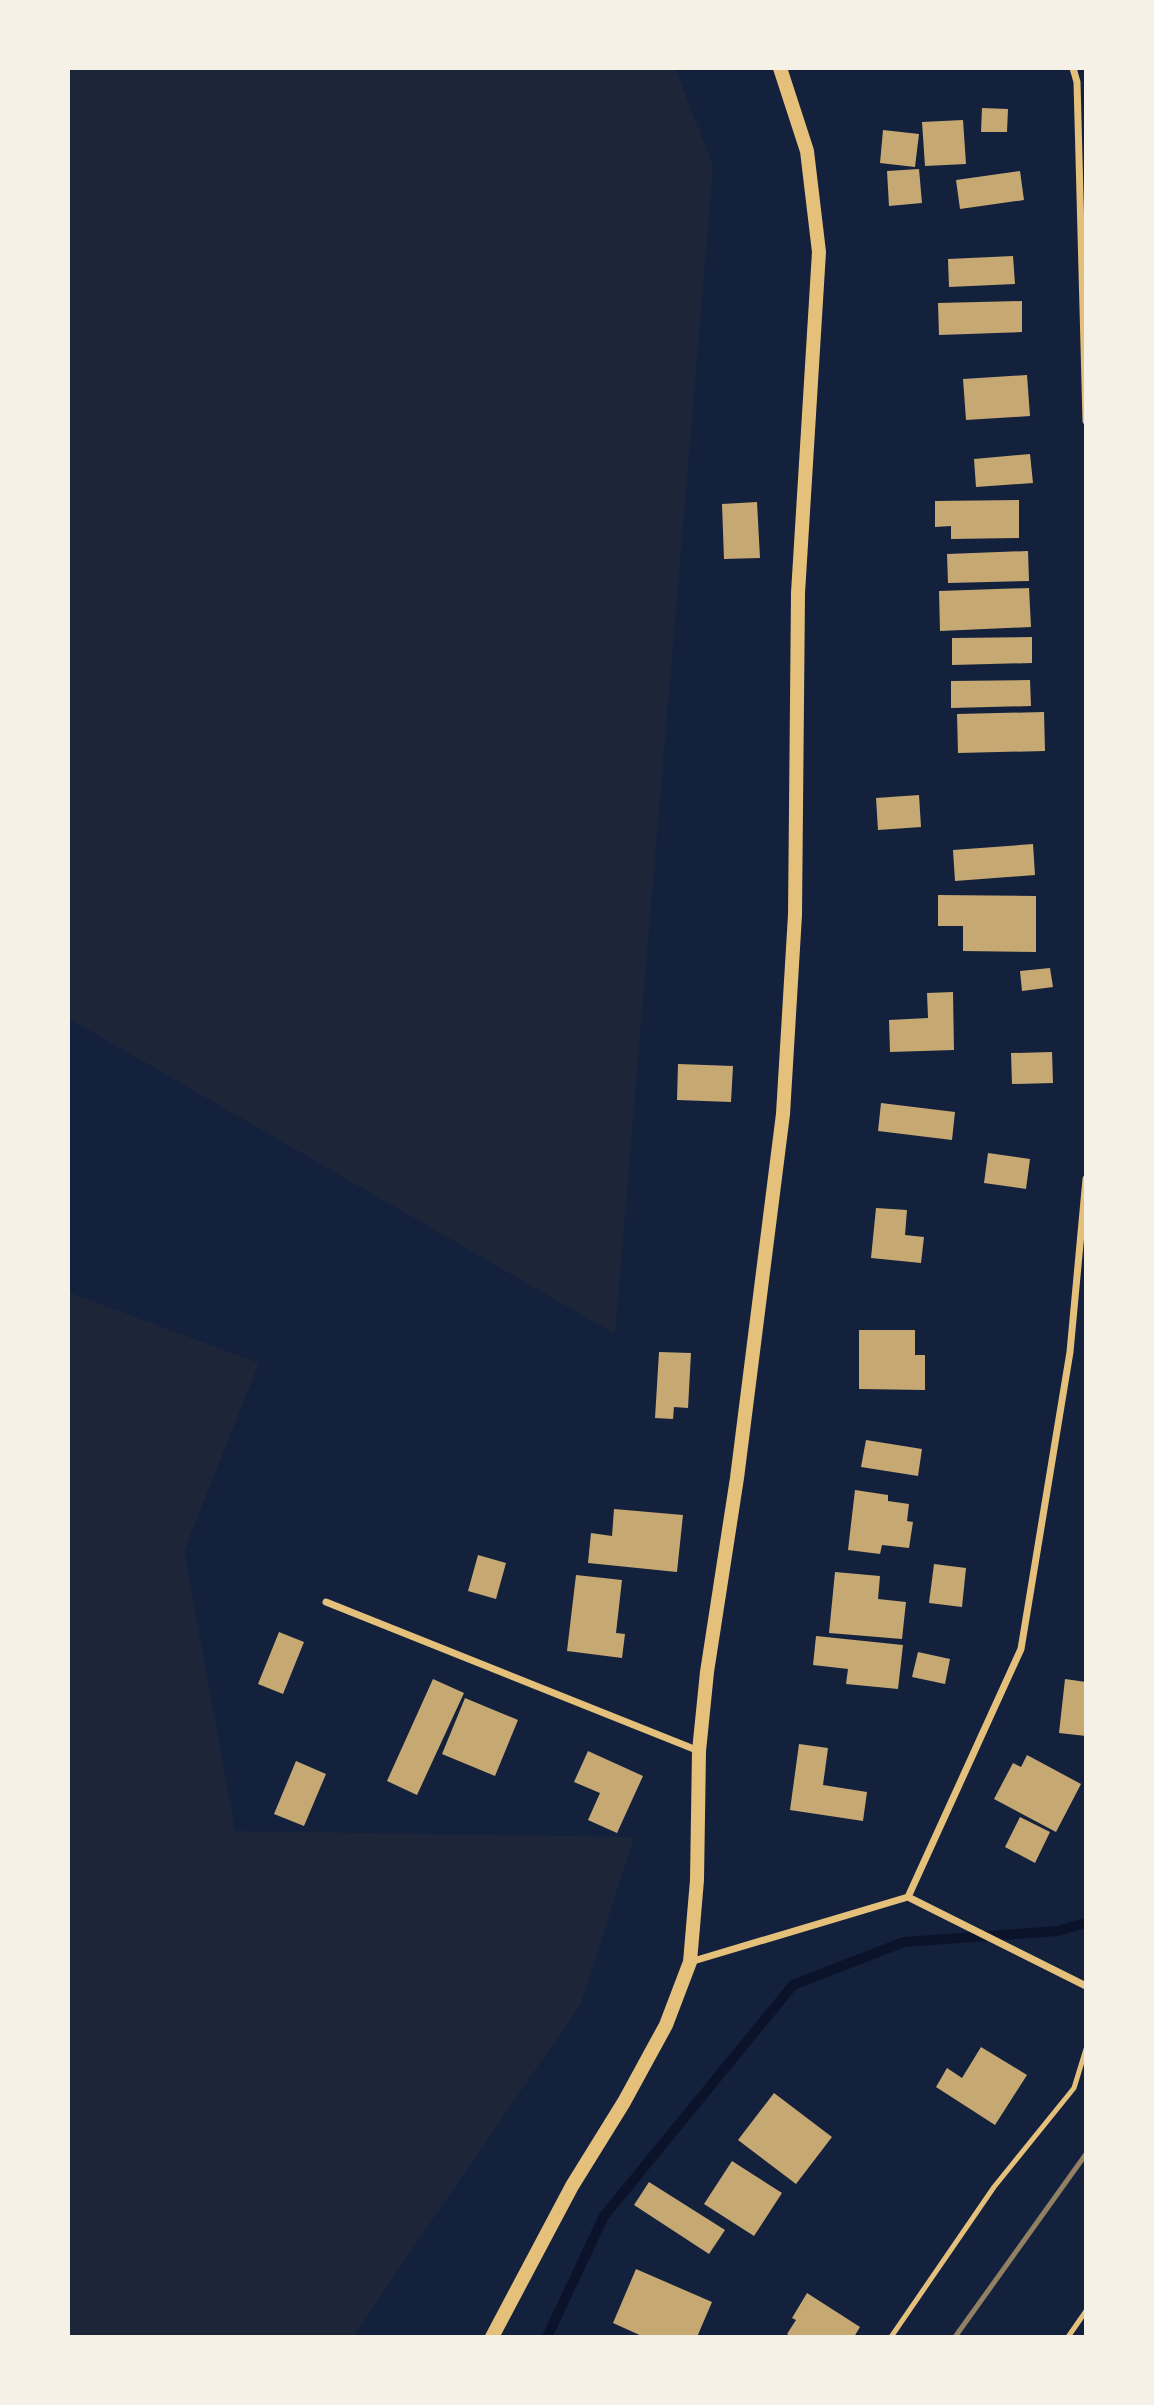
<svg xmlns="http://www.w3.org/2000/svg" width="1154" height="2405" viewBox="0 0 1154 2405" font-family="'Nunito Sans',sans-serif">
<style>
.green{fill:#1d2539}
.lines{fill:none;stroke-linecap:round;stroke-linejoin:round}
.stream{stroke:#0b132b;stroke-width:10}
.building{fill:#c6a872}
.service{stroke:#e5c07b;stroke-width:5}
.minor{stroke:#e5c07b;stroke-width:7}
.secondary{stroke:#e5c07b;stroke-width:14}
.rail{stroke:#918062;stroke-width:5}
</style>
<rect width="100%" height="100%" fill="#14213d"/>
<!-- green -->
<path class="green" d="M68,68H675L713,166L615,1334L68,1018Z
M68,1292L259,1363L184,1551L235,1831L634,1837L581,2003L352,2337H68Z"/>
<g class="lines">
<!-- stream -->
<path class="stream" d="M547,2337L604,2216L793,1985L904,1942L1057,1931L1086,1923"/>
</g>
<!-- building -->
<path class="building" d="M982,108L1008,109L1007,132H981Z
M963,120L966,164L925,166L922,122Z
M883,130L919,134L915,167L880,163Z
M919,169L922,203L889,206L887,171Z
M1020,171L1024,200L960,209L956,180Z
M1013,256L1015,284L949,287L948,259Z
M1022,301V332L939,335L938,303Z
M1027,375L1030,416L966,420L963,379Z
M1030,454L1033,483L976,487L974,459Z
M1019,500V538L951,539V526L935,527V501Z
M757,502L760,558L724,559L722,504Z
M1028,551L1029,581L948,583L947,554Z
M1029,588L1031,627L940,631L939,591Z
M1032,637V663L952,665V638Z
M1030,680L1031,706L951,708V681Z
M1044,712L1045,751L958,753L957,714Z
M919,795L921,827L878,830L876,798Z
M1033,844L1035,875L955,881L953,850Z
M938,895L1036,896V952L963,951V926H938Z
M1050,968L1053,987L1022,991L1020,971Z
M953,992L954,1050L890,1052L889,1020L928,1018L927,993Z
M1052,1052L1053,1083L1012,1084L1011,1053Z
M678,1064L733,1066L731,1102L677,1100Z
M881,1103L955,1112L952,1140L878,1131Z
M988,1153L1030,1159L1026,1189L984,1183Z
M876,1208L907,1210L905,1235L924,1237L921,1263L871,1258Z
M859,1330H915V1355H925V1390L859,1389Z
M659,1352L691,1353L688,1408L674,1407L673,1419L655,1418Z
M866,1440L922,1449L918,1476L861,1467Z
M855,1490L888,1495V1501L909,1504L907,1521L913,1522L909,1548L882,1545L880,1554L848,1550Z
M614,1509L683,1515L677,1572L588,1563L591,1533L612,1536Z
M478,1555L506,1563L496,1599L468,1591Z
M934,1564L966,1568L962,1607L929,1603Z
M835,1572L880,1576L878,1599L906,1602L902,1639L829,1633Z
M576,1575L622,1580L616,1633L625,1634L622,1658L567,1651Z
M279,1632L304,1642L283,1694L258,1684Z
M816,1636L903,1645L898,1689L846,1684L848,1669L813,1665Z
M918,1652L950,1659L945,1684L912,1677Z
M433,1679L464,1693L417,1795L387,1781Z
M1065,1679L1086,1682V1736L1059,1733Z
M465,1698L518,1720L495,1776L442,1754Z
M799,1744L828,1748L823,1785L867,1792L863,1821L790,1810Z
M588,1751L643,1776L617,1833L588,1820L600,1793L574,1782Z
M1027,1755L1081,1784L1056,1832L994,1799L1013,1763L1021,1767Z
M296,1761L326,1774L304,1826L274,1814Z
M1020,1817L1050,1832L1035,1863L1005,1847Z
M981,2047L1027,2075L995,2125L936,2087L947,2068L962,2078Z
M774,2093L832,2137L796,2184L738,2140Z
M732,2161L782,2193L754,2236L704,2204Z
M649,2182L725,2230L709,2254L634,2205Z
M636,2269L712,2302L697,2337H644L613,2323Z
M807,2293L860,2327L854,2337H792L787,2334L796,2320L792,2318Z"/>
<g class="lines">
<!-- service -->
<path class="service" d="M891,2337L994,2187L1074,2088L1086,2049
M1068,2337L1086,2311"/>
<!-- minor -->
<path class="minor" d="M1073,68L1077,82L1086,421
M326,1602L699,1751
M908,1897L1086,1986
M690,1962L908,1897L1021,1649L1070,1352L1086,1179"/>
<!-- secondary -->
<path class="secondary" d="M492,2337L572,2186L624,2102L666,2025L690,1962L697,1880L699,1751L707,1672L737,1478L783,1114L795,915L798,593L819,252L807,151L780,68"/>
<!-- rail -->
<path class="rail" d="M955,2337L1086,2154"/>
</g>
<!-- border -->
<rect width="1154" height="2405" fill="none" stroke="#f6f1e7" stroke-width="140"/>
</svg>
